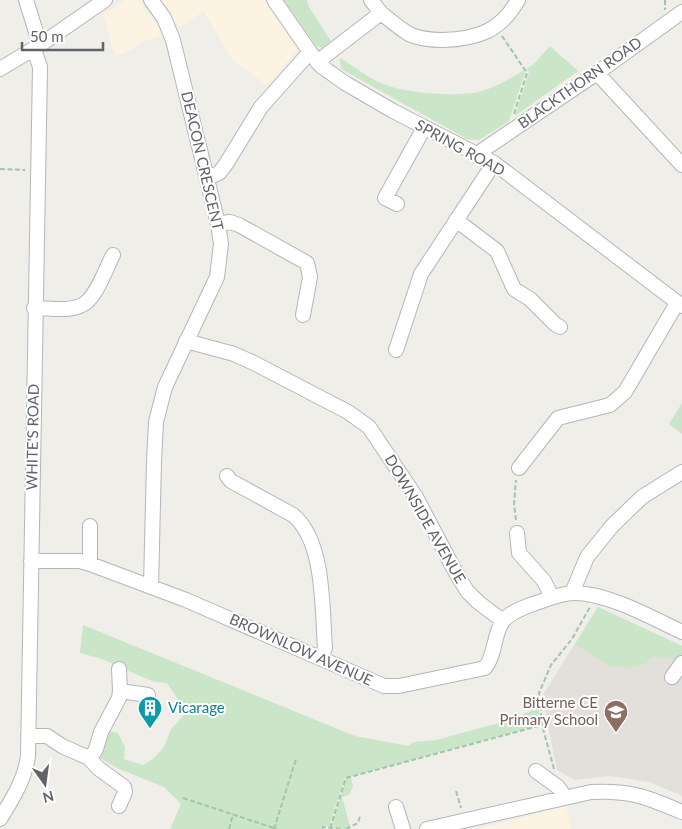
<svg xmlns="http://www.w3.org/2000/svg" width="682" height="829" viewBox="0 0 682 829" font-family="Lato,sans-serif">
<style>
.commercial{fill:#fcf3e2}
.education{fill:#e3dfda}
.green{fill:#cbe5c8}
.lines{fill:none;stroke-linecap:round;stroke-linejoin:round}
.minor-casing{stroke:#b3b6b9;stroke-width:16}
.path{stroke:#a1c6a8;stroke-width:2;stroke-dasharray:5 2.5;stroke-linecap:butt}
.minor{stroke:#fff;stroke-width:14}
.labels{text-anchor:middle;stroke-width:4;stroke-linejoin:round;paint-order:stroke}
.street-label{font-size:15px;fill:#606467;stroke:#fff}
.education-label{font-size:15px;fill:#785e54;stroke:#fff;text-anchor:end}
.culture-label{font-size:15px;fill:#0d838f;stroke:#fff;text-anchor:start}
</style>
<rect width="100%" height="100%" fill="#f0eee9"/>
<!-- commercial -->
<path class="commercial" d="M125,0H138L158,27L161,36L140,43L129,51L115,56L103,15Z
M159,0H265L299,49L266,85L231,58L204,11L179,28Z
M566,806L572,829H478Z"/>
<!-- education -->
<path class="education" d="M598,607L682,646V796L650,782L610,776L575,780L557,770L542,696Z"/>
<!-- green -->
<path class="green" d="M284,0H307L309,7L331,41L322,48L316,46Z
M550,46L578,71L515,116L529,72L526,69L535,63Z
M340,58C354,66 368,78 383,84C406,93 458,98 482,91C497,87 510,78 523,71L525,73L509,121L479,140L467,139L343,70L340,65Z
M682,403V434L669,424Z
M598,607L682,646V657L680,660L662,657H652L645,664L629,668L611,666L575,644Z
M83,625L355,736L408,746L414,742L436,740L495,724L531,711L539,698V725L345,778L329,826H323L320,829H170L181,804L164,787L119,769L100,758L107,730L118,733L125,747L124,759L143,765L153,759L164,747L171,729L192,706L179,701L167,683L154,682L102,659L80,653Z
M351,778L353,786L349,795L342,797L350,826L345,829L331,827L346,779Z"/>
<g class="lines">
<defs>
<path id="minor" d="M26,0L40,45
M151,0L164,18L173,40L218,224L221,244L217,277L165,387L156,422L154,462L151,586
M274,0L310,52L321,66L345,83L393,111L494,163L682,306
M371,0L381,13
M317,62L381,13C390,20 399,28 409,34C419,39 433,40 443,40C477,39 501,31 518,0
M0,69L40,45L105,0
M597,73L682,165
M477,154L597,73L682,12
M207,178L219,173L226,164L261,107L310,52
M397,204L385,198L424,128
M456,220L497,251L514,289L530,299L555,324L560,327
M218,224L230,222L239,225L307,263L310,277L303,315
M34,308C49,308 69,312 82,305C96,299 106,268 113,255
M186,341L234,354L254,363L348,412L369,427L416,497L455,571L467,591L478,602L503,621
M396,350L421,274L494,163
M519,468L558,418L610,405L625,392L677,303
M227,476L231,481L293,515C325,541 322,610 325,648L321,658
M517,533L519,553L544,581L552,597
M31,561H80L90,564L186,600L384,686H399L485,668C496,654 493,635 503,621C510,612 523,608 533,604C546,600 560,593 574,593C608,593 652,618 682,632
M90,564V526
M572,593L587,557L612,526L642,497L682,472
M672,677L682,663
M120,691L148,695
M28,736H47L62,746L89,758L98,768L124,787L125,792L119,806
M90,759L96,749L101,732L119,698L120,691L119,669
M536,771L558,787L565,797
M396,807L403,829
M0,819C12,800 25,779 28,756L40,67L34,49
M427,829L591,792C630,790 647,797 682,812"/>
</defs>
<!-- minor casing -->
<use href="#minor" class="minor-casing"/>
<!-- path -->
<path class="path" d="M665,0V10
M502,36L527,73L514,114
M0,169L25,170
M516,520L514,504L516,480
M554,769L542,725L539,693L551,665L572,639L590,607
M456,791L461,808
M183,798L277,829
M330,828L346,778L542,725
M229,829L233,814
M274,829L296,759
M322,829L323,827L341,829
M346,829L358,823L360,816"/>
<!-- minor -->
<use href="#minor" class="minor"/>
</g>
<!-- icons -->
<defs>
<symbol id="building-pin" viewBox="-11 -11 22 30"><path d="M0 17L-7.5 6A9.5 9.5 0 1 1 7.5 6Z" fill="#0f9aa8" stroke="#fff"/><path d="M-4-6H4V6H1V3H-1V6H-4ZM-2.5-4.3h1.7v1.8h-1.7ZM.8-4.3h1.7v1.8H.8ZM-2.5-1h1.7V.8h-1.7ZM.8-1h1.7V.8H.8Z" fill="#fff"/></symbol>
<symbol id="school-pin" viewBox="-11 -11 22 30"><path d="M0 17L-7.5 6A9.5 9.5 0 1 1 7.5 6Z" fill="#8d6e63" stroke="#fff"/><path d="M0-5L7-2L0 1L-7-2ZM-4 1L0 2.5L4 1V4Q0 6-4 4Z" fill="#fff"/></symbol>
</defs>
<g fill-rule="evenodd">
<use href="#building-pin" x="136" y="694" width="28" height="38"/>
<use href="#school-pin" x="602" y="698" width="28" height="38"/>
</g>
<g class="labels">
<!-- street labels -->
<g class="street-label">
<text transform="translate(580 83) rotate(-35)" y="5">BLACKTHORN ROAD</text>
<text transform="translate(460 148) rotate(29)" y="5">SPRING ROAD</text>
<text transform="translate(202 161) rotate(77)" y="5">DEACON CRESCENT</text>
<text transform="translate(33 437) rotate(-89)" y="5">WHITE'S ROAD</text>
<text transform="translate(425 519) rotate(60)" y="5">DOWNSIDE AVENUE</text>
<text transform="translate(301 650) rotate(24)" y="5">BROWNLOW AVENUE</text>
</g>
<!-- education labels -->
<g class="education-label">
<text x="598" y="708">Bitterne CE<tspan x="598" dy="17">Primary School</tspan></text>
</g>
<!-- culture labels -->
<g class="culture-label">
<text x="168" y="713">Vicarage</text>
</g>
</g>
<!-- north arrow -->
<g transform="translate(45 784) rotate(166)" stroke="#ffffff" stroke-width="4" paint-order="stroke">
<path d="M0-4L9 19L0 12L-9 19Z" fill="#606467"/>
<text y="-8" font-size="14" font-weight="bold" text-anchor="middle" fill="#606467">N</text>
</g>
<!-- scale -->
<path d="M22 42v8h81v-8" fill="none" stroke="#606467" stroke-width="2.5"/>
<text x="30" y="42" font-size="15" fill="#606467" stroke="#ffffff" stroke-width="4" paint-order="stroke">50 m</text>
</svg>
